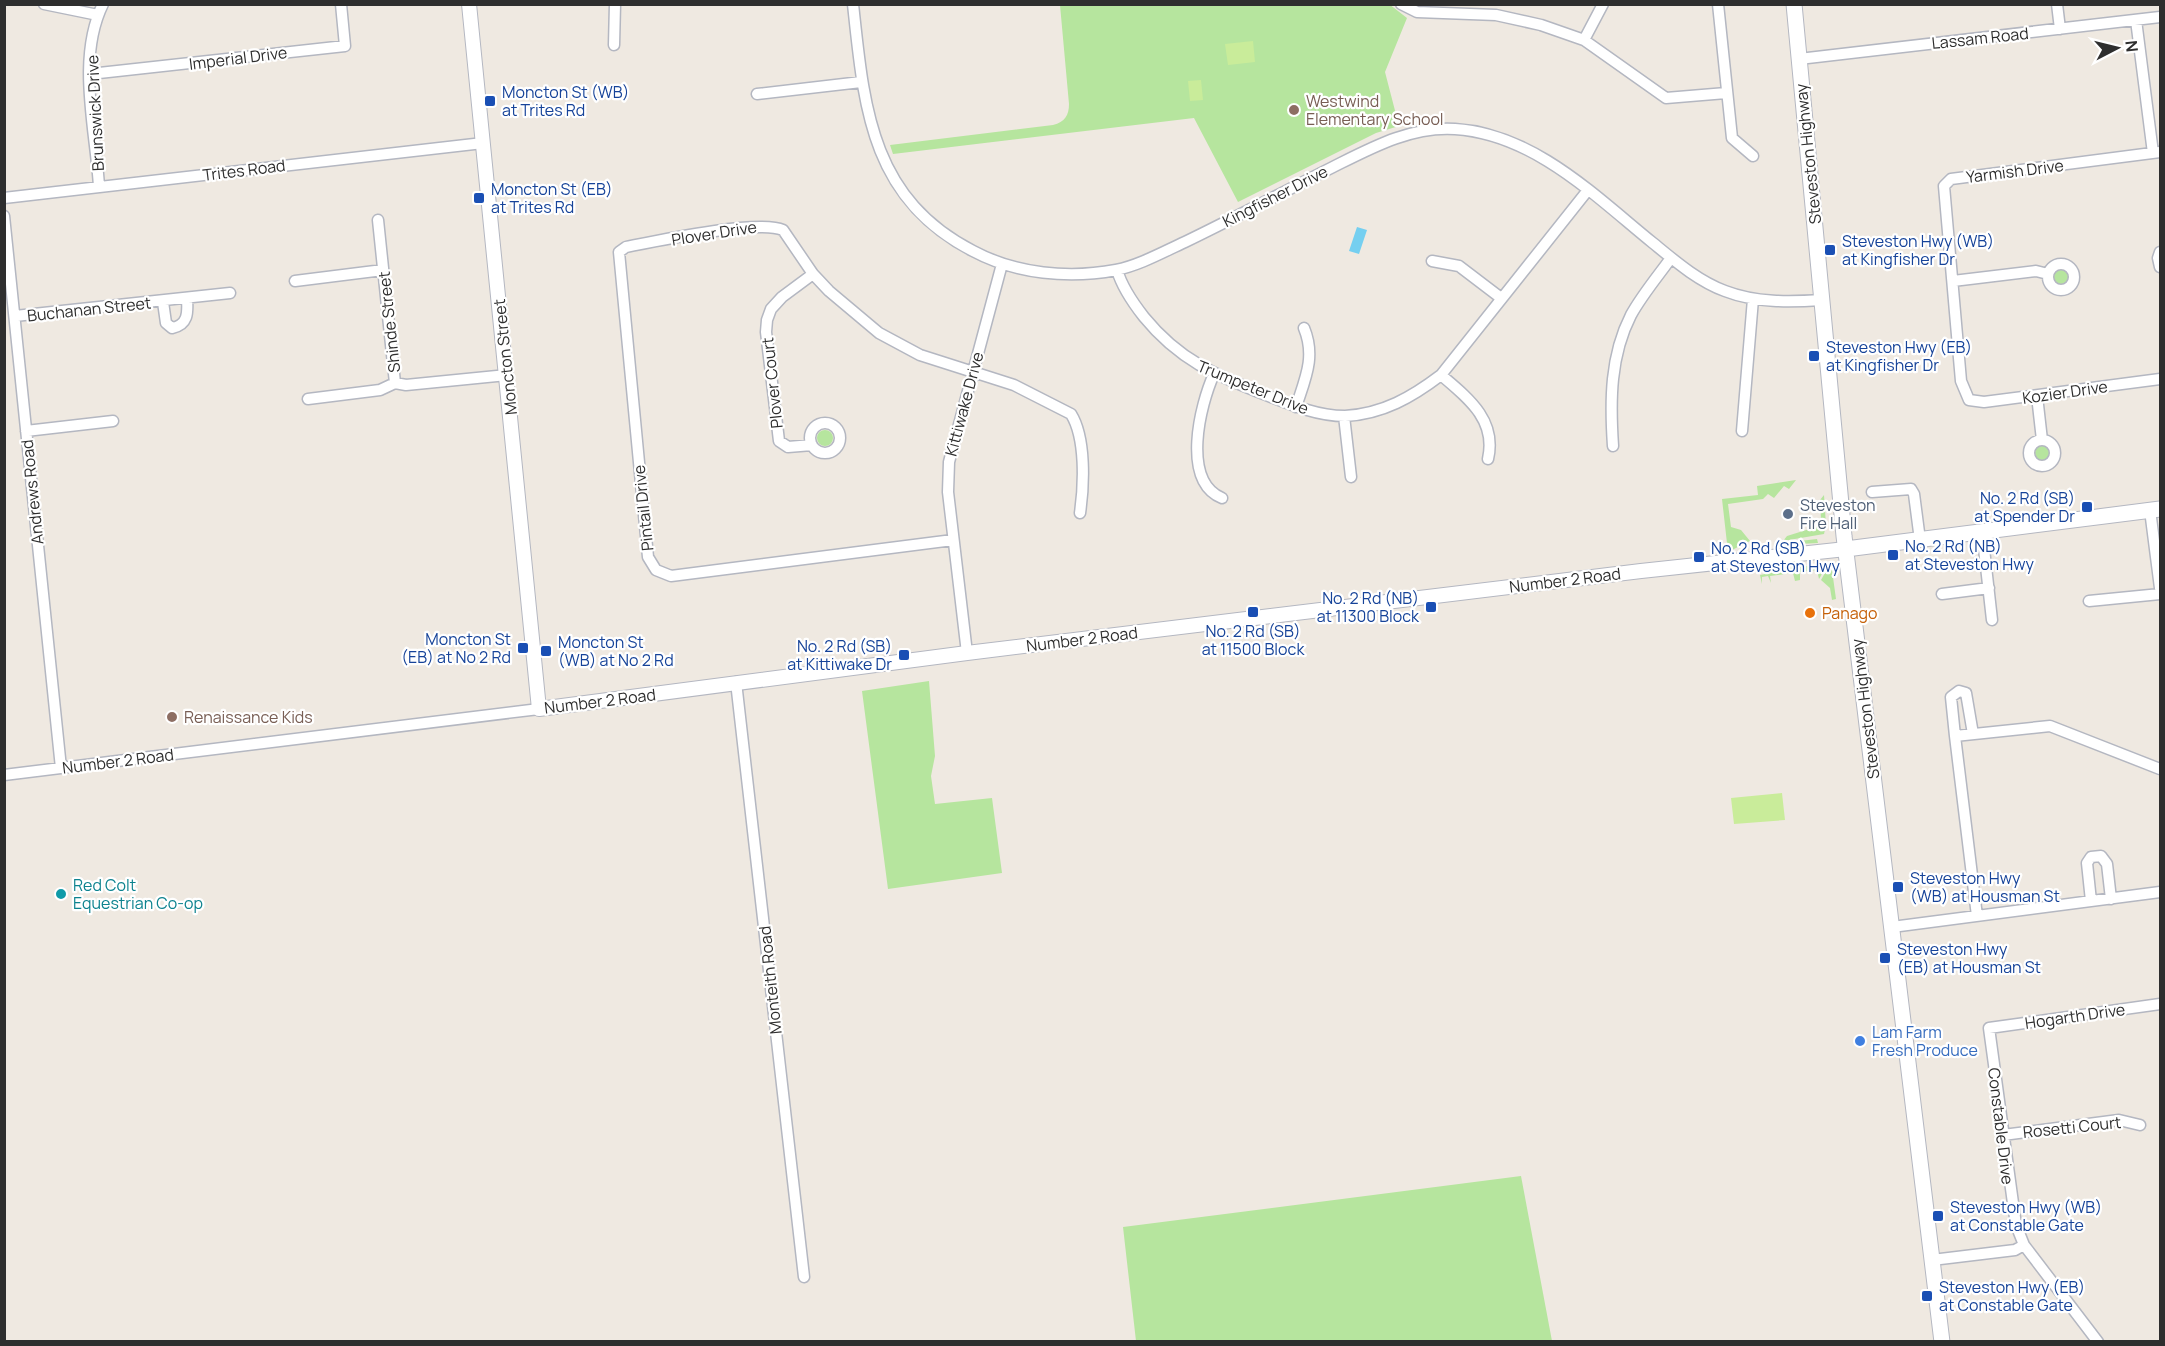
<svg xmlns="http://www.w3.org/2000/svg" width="2165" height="1346" viewBox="0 0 2165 1346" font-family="Manrope,sans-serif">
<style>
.green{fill:#b6e59e}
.pitch{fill:#c9ec9a}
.water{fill:#75cff0}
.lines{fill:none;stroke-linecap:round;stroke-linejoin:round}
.minor-casing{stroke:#b4b7c1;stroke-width:13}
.tertiary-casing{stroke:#b4b7c1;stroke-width:16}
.secondary-casing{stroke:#b4b7c1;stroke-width:17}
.minor{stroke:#fff;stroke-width:10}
.tertiary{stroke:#fff;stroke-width:14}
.secondary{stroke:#fff;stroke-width:15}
.transit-dot{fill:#1a4fb4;stroke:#fff;stroke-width:2}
.education-dot{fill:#8d6e63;stroke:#fff;stroke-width:2}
.service-dot{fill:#5c6f8a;stroke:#fff;stroke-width:2}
.food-dot{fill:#e8710a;stroke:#fff;stroke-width:2}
.culture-dot{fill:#0f9aa8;stroke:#fff;stroke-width:2}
.shop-dot{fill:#3f7fe0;stroke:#fff;stroke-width:2}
.labels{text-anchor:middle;stroke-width:4.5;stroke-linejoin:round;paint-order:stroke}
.street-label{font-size:16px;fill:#2e2e2e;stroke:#fff}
.transit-label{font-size:16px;fill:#164399;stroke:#fff;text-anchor:start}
.education-label{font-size:16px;fill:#785e54;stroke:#fff;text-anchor:start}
.service-label{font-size:16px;fill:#4e5e75;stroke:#fff;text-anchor:start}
.food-label{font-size:16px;fill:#c56008;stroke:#fff;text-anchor:start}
.culture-label{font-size:16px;fill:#0d838f;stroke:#fff;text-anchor:start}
.shop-label{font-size:16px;fill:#366cbe;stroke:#fff;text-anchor:start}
</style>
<rect width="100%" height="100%" fill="#efe9e1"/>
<!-- green -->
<path class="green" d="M1389,4L1407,18L1385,72L1399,126L1376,133L1238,202L1194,118L893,154L890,145L1053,125C1065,122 1069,115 1069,104L1060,5Z
M2053 277a8 8 0 1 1 16 0a8 8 0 1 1-16 0Z
M817 438a8 8 0 1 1 16 0a8 8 0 1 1-16 0Z
M2035 453a8 8 0 1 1 16 0a8 8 0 1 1-16 0Z
M1796,480L1789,489L1784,486L1774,498L1768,494L1763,499L1728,504L1731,527L1741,530L1750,541L1728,552L1722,499L1758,495L1757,486Z
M1824,495L1826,525L1824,534L1783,541L1787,536L1819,526L1821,519L1820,500Z
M1817,539L1818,543L1782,545V543Z
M1824,564L1825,569L1819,579L1817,570L1800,572V580L1795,581L1793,573L1770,576L1771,583L1768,576L1762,577V584L1760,575L1765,574V571Z
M1832,570L1836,599L1832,600L1830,588L1821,580L1826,571Z
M929,681L935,756L931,776L935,804L992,798L1002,873L888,889L862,691Z
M1521,1176L1552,1341H1136L1123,1227Z"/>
<!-- pitch -->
<path class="pitch" d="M1253,41L1255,62L1228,65L1225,44Z
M1201,80L1203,100L1190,101L1188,81Z
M1782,793L1785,820L1734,824L1731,798Z"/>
<!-- water -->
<path class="water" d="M1357,227L1367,230L1359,254L1349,251Z"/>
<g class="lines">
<defs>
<path id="minor" d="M44,4L98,15
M853,4C864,106 870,198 973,251C1016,274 1069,279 1116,270C1140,265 1163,252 1185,242C1235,218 1283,192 1333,167C1371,148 1411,126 1455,129C1534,134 1595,196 1653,243C1675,261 1698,281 1725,291C1756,303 1790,302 1822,300
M1401,4L1417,12L1496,15L1541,25L1584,40L1666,98L1726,93
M1718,4L1732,138L1753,156
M2057,4L2060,29
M2136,20L2153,153
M1584,40L1603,4
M614,45L615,4
M1799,59L2160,17
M90,74L345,46L341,4
M757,94L861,82
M2160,152L1951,179L1944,186L1961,381L1969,400L1984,402L2160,379
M99,187C96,130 76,59 103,4
M4,198L483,143
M4,216L61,768
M378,220L395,383
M2160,252L2158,258L2160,267
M1432,261L1459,266L1501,298
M2048 277a13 13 0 1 1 26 0a13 13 0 1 1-26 0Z
M1117,270C1122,287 1133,303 1144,317C1179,360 1215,375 1266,395C1291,405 1318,416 1345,416C1383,414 1412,397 1441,375L1588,190
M295,281L383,270
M1953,281L2036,271L2048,274
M163,302L166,323L172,328C188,325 188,313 187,299
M15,316L230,293
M1214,374C1200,405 1181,481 1222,498
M1441,375C1468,398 1497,420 1488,459
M395,383L406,385L507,375
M2037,396L2042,440
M308,399L380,390L395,383
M1296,407C1305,379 1316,357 1304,328
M1344,416L1351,477
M810 438a15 15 0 1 1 30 0a15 15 0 1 1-30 0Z
M26,431L113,421
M1742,431L1753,299
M2029 453a13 13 0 1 1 26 0a13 13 0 1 1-26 0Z
M812,445L788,447L779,441L766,332L767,320L771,309L782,297L813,274
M1613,446C1610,401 1610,356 1631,315C1642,295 1658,276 1671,258
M1872,492L1911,489L1914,494L1920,540
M2150,510L2160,588
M1982,531L1992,620
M953,540L671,576L656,570L648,557L619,252L626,247C656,241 758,219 783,230L813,274L829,291L879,333L920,355L1014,385L1071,414C1086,438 1084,485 1080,513
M1942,594L1989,588
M2089,601L2160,594
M967,653L948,492L949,462L1002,264
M736,682L804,1277
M1955,736L1951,697L1959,691L1966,693L1973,734
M4,775L539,709
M2091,901L2087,863L2091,857L2101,856L2107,864L2111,899
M1977,916L1955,736L2050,726L2160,769
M1892,927L2160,892
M2003,1135L2119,1120L2140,1125
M1932,1260L2015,1250L2024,1245
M2098,1342L2024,1245L2016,1225L1989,1028L2160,1004"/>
<path id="tertiary" d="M469,4L539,709L967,653L1641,571L1846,549"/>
<path id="secondary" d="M1794,4L1844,536L1942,1342
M1846,549L2160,509"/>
</defs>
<!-- minor casing -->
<use href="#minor" class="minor-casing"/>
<!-- tertiary casing -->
<use href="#tertiary" class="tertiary-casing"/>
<!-- secondary casing -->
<use href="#secondary" class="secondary-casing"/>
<!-- minor -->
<use href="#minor" class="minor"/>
<!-- tertiary -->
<use href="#tertiary" class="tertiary"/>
<!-- secondary -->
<use href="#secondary" class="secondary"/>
</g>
<!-- markers -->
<g class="transit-dot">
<rect x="484" y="95" width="12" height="12" rx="3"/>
<rect x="473" y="192" width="12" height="12" rx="3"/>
<rect x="1824" y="244" width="12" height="12" rx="3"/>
<rect x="1808" y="350" width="12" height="12" rx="3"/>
<rect x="2081" y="501" width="12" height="12" rx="3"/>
<rect x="1887" y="549" width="12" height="12" rx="3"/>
<rect x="1693" y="551" width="12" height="12" rx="3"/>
<rect x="1425" y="601" width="12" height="12" rx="3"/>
<rect x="1247" y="606" width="12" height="12" rx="3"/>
<rect x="517" y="642" width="12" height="12" rx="3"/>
<rect x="540" y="645" width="12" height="12" rx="3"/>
<rect x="898" y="649" width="12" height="12" rx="3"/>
<rect x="1892" y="881" width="12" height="12" rx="3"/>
<rect x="1879" y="952" width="12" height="12" rx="3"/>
<rect x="1932" y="1210" width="12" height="12" rx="3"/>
<rect x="1921" y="1290" width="12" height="12" rx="3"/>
</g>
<g class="education-dot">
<circle cx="1294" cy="110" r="6"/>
<circle cx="172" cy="717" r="6"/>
</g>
<circle class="service-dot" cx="1788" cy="514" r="6"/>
<circle class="food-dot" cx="1810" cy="613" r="6"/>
<circle class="culture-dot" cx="61" cy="894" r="6"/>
<circle class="shop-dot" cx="1860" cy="1041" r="6"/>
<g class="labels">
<!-- street labels -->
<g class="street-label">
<text transform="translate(1980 38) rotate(-6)" y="6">Lassam Road</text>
<text transform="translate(238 58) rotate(-7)" y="6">Imperial Drive</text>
<text transform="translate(95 113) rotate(-93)" y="6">Brunswick Drive</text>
<text transform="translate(1808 154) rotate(-96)" y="6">Steveston Highway</text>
<text transform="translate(244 170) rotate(-7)" y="6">Trites Road</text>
<text transform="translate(2015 171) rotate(-7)" y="6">Yarmish Drive</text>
<text transform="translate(1275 196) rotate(-27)" y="6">Kingfisher Drive</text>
<text transform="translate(714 233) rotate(-9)" y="6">Plover Drive</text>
<text transform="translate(89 309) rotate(-6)" y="6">Buchanan Street</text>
<text transform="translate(389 322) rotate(-96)" y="6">Shinde Street</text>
<text transform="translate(505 357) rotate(-96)" y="6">Moncton Street</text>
<text transform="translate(772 383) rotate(-96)" y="6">Plover Court</text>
<text transform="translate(1253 387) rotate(22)" y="6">Trumpeter Drive</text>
<text transform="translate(2065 392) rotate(-8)" y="6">Kozier Drive</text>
<text transform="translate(964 404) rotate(-75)" y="6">Kittiwake Drive</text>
<text transform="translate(32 492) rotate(-96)" y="6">Andrews Road</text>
<text transform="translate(643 508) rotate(-96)" y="6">Pintail Drive</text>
<text transform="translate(1565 580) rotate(-7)" y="6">Number 2 Road</text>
<text transform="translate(1082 639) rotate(-7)" y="6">Number 2 Road</text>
<text transform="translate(600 701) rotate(-7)" y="6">Number 2 Road</text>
<text transform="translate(1865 709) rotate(-97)" y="6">Steveston Highway</text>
<text transform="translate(118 761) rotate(-7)" y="6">Number 2 Road</text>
<text transform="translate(770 980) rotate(-96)" y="6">Monteith Road</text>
<text transform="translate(2075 1016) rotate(-8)" y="6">Hogarth Drive</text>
<text transform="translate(2001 1126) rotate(83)" y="6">Constable Drive</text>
<text transform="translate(2072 1127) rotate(-6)" y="6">Rosetti Court</text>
</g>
<!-- transit labels -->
<g class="transit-label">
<text x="502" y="98">Moncton St (WB)<tspan x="502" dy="18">at Trites Rd</tspan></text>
<text x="491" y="195">Moncton St (EB)<tspan x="491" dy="18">at Trites Rd</tspan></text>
<text x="1842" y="247">Steveston Hwy (WB)<tspan x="1842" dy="18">at Kingfisher Dr</tspan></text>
<text x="1826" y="353">Steveston Hwy (EB)<tspan x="1826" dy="18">at Kingfisher Dr</tspan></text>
<text x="2075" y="504" text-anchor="end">No. 2 Rd (SB)<tspan x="2075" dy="18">at Spender Dr</tspan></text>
<text x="1905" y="552">No. 2 Rd (NB)<tspan x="1905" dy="18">at Steveston Hwy</tspan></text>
<text x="1711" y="554">No. 2 Rd (SB)<tspan x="1711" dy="18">at Steveston Hwy</tspan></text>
<text x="1419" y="604" text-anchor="end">No. 2 Rd (NB)<tspan x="1419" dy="18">at 11300 Block</tspan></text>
<text x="1253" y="637" text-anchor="middle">No. 2 Rd (SB)<tspan x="1253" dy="18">at 11500 Block</tspan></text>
<text x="511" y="645" text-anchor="end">Moncton St<tspan x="511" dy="18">(EB) at No 2 Rd</tspan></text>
<text x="558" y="648">Moncton St<tspan x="558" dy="18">(WB) at No 2 Rd</tspan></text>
<text x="892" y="652" text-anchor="end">No. 2 Rd (SB)<tspan x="892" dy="18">at Kittiwake Dr</tspan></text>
<text x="1910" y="884">Steveston Hwy<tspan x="1910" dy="18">(WB) at Housman St</tspan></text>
<text x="1897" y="955">Steveston Hwy<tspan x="1897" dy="18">(EB) at Housman St</tspan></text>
<text x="1950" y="1213">Steveston Hwy (WB)<tspan x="1950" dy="18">at Constable Gate</tspan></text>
<text x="1939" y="1293">Steveston Hwy (EB)<tspan x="1939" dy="18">at Constable Gate</tspan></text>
</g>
<!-- education labels -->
<g class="education-label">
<text x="1306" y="107">Westwind<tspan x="1306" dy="18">Elementary School</tspan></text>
<text x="184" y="723">Renaissance Kids</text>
</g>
<!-- service labels -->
<g class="service-label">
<text x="1800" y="511">Steveston<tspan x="1800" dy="18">Fire Hall</tspan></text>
</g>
<!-- food labels -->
<g class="food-label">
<text x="1822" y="619">Panago</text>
</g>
<!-- culture labels -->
<g class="culture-label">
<text x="73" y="891">Red Colt<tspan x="73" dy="18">Equestrian Co-op</tspan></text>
</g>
<!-- shop labels -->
<g class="shop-label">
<text x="1872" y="1038">Lam Farm<tspan x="1872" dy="18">Fresh Produce</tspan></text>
</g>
</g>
<!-- border -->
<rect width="2165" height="1346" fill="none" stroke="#2e2e2e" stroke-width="12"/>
<!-- north arrow -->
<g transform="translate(2117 48) rotate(83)" stroke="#ffffff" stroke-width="4.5" paint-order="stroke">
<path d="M0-4.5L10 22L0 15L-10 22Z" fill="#2e2e2e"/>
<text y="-9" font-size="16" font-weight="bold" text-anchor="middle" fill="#2e2e2e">N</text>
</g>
</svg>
